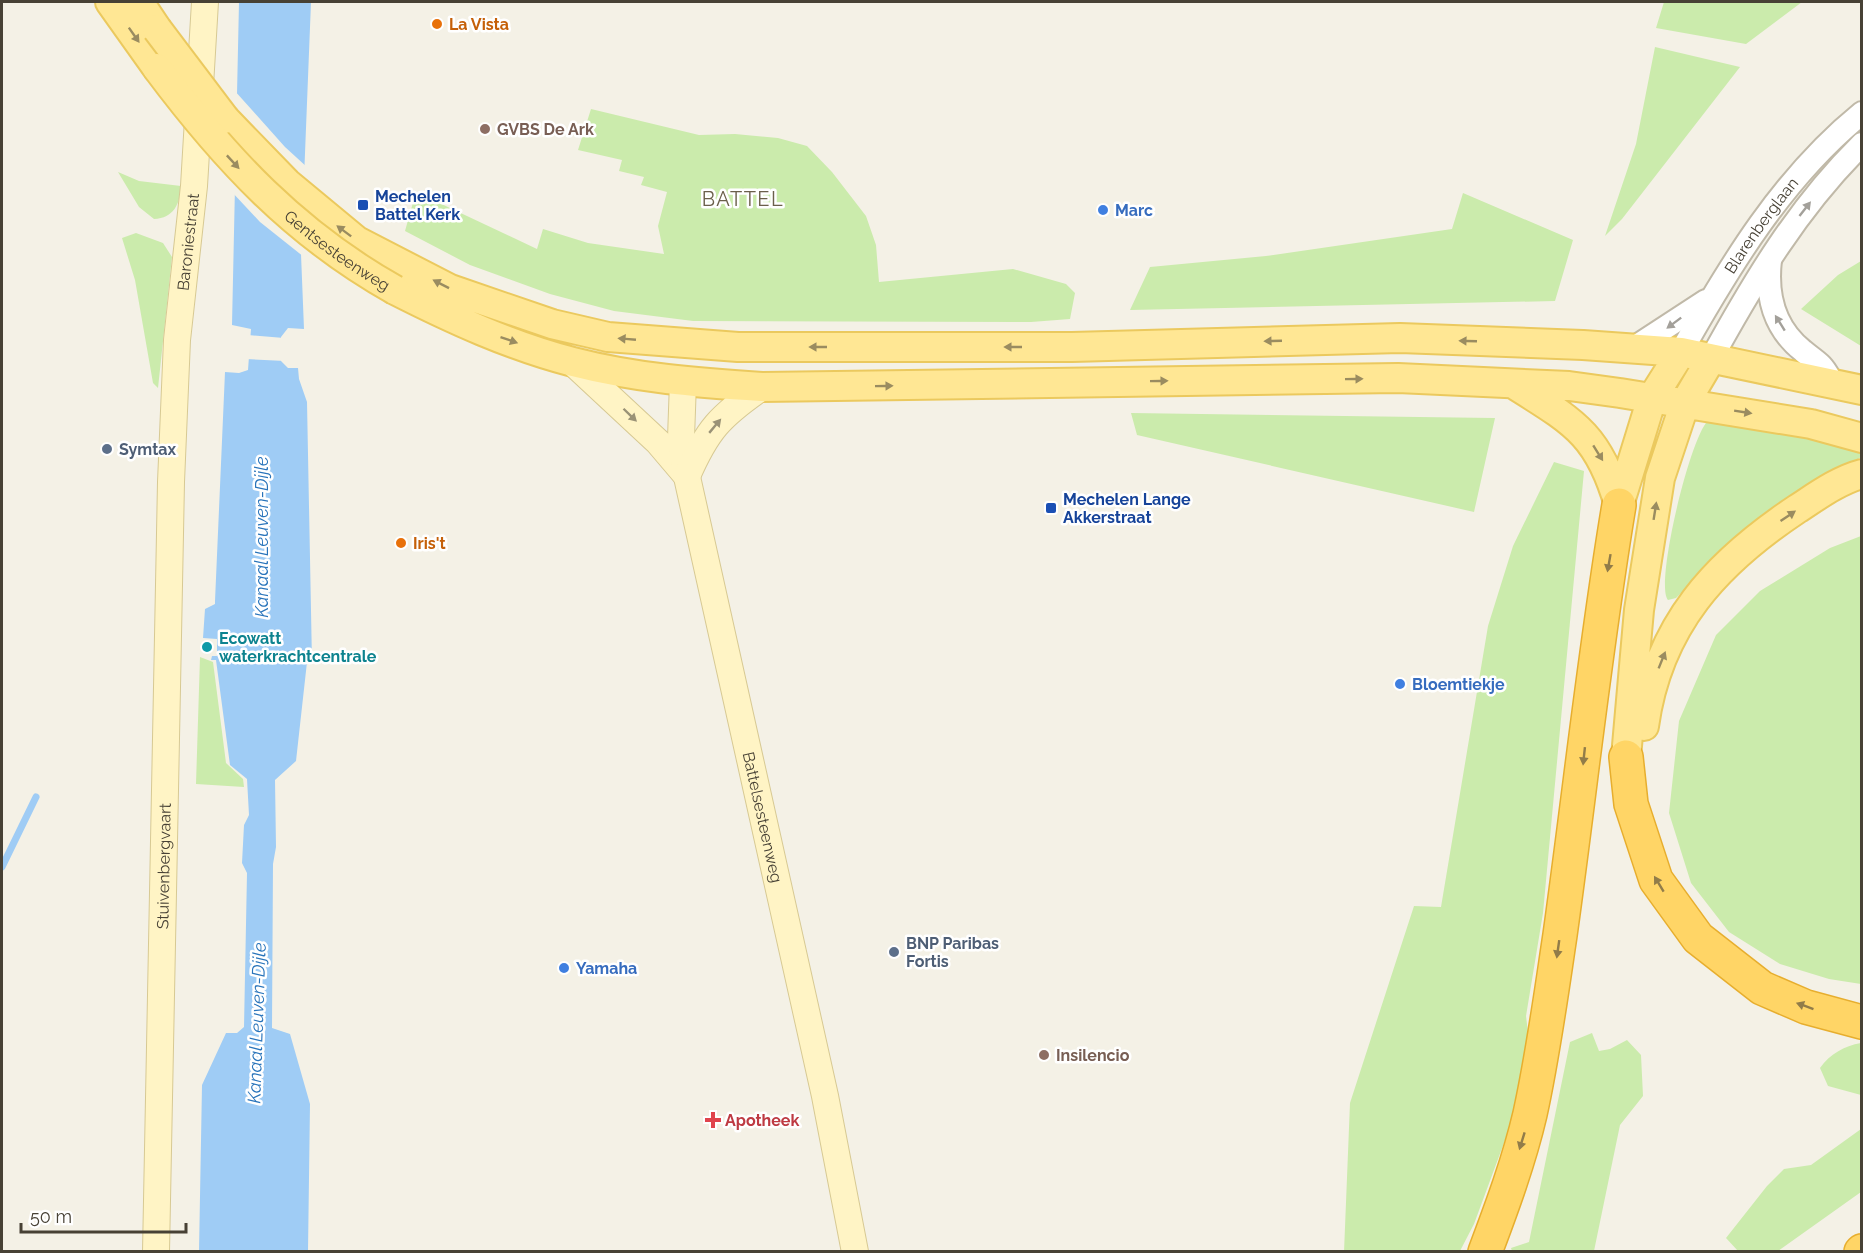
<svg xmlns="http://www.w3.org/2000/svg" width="1863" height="1253" viewBox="0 0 1863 1253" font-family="Raleway,sans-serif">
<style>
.green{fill:#cbebac}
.water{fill:#9fccf5}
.pier{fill:#f4f1e6}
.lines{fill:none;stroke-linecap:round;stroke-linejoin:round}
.stream{stroke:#9fccf5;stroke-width:7}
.tertiary-casing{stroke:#c0b9a8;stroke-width:26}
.secondary-casing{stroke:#d7c993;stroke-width:28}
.primary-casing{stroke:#ebc95e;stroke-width:32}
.motorway-casing{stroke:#e7ae2e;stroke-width:36}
.tertiary{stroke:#fff;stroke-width:22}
.secondary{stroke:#fff4c5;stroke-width:26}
.primary{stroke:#ffe794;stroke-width:28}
.motorway{stroke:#ffd566;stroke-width:33}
.primary-bridge-casing{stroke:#ebc95e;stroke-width:32;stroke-linecap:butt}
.primary-bridge{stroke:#ffe794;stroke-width:28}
.oneway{fill:#9a8c60}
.oneway2{fill:#a3a09a}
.oneway3{fill:#9a9276}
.oneway4{fill:#917c49}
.food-dot{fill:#e8710a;stroke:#fff;stroke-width:2}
.education-dot{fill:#8d6e63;stroke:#fff;stroke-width:2}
.transit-dot{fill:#1a4fb4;stroke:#fff;stroke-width:2}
.shop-dot{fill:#3f7fe0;stroke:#fff;stroke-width:2}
.service-dot{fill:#5c6f8a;stroke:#fff;stroke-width:2}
.culture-dot{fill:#0f9aa8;stroke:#fff;stroke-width:2}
.health-dot{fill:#e0444e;stroke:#fff;stroke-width:2}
.labels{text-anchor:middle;stroke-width:5;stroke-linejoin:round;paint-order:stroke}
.food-label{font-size:16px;font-weight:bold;fill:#c56008;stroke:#fff;text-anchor:start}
.education-label{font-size:16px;font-weight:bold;fill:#785e54;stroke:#fff;text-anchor:start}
.transit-label{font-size:16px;font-weight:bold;fill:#164399;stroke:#fff;text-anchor:start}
.shop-label{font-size:16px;font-weight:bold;fill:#366cbe;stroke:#fff;text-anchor:start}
.street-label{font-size:16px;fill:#474135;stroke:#fff}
.service-label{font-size:16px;font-weight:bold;fill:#4e5e75;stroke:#fff;text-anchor:start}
.culture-label{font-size:16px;font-weight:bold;fill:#0d838f;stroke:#fff;text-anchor:start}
.health-label{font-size:16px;font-weight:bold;fill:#be3a42;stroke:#fff;text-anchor:start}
.water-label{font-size:18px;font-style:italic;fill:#2773ba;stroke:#fff}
.quarter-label{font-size:20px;letter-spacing:1.5px;fill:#6b604b;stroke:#fff}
</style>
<rect width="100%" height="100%" fill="#f4f1e6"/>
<!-- green -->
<path class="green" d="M1664,2H1802L1746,44L1656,28Z
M1655,47L1740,67L1622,219L1605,236L1636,144Z
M591,109L699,135L735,134L778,138L807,146L832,172L866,216L876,245L879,282L1013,269L1066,284L1075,293L1070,319L1031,322L693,321L614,311L550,294L470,265L405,231L416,192L537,249L543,229L588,243L664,254L658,226L667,192L641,185L644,177L619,171L622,160L578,150Z
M118,172L139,181L181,186C180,204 174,218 154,219L139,207Z
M1463,193L1573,240L1555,301L1130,310L1150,267L1266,256L1452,229Z
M136,233L163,243L172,257L158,388L153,383L135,280L122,238Z
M1861,261V346L1801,309L1838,275Z
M1131,413L1494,418H1495L1474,512L1137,435Z
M1710,419L1861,450V457L1725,550L1676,598L1668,600C1654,585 1692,428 1710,419Z
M1554,462L1584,471L1543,913L1526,1016L1530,1049L1518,1105L1474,1224L1460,1251L1344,1252L1350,1103L1414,906L1441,907L1488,626L1513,546Z
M1861,536V984L1829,979L1780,964L1729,932L1691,883L1669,813L1679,721L1716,635L1760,591L1830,548Z
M200,657L213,662L226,763L243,779L244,787L196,784Z
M1592,1033L1599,1051L1610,1049L1627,1040L1641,1055L1643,1096L1620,1125L1594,1251H1512L1511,1248L1529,1242L1570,1042Z
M1861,1043V1095L1828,1086L1820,1068C1830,1054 1844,1046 1861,1043Z
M1861,1129V1192L1778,1251H1738L1726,1238L1767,1186L1784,1169L1811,1165Z"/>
<!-- water -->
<path class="water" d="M239,2H311L301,254L304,329L288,328L281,337V361L288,368H298L299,379L307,402L312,662H307L296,761L275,780L276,847L273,864L272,1028L290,1034L310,1104L308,1251L199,1252L202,1085L226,1033H237L244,1027L247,873L242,863L244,825L249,815L247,779L230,765L216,660H211L212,656H217V639L203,638L205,609L215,604V601L225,372L239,373L248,370L251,329L232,325Z"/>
<!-- pier -->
<path class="pier" d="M234,90L285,147L308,168L304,257L260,222L231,191Z
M248,335L284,338L285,361L246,359Z"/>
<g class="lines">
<!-- stream -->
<path class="stream" d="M2,867L36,797"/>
<defs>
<g id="tertiary">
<path d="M1770,260C1766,295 1774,328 1803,351C1821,366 1821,362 1833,384"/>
<path d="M1634,348L1706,301"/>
<path id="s1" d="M1681,352C1730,265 1783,177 1862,113"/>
<path d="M1711,359C1754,281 1798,207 1862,144"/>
</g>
<g id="secondary">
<path d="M572,362L658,442L686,475"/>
<path id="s2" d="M683,382L681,438L687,477L825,1096L855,1252"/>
<path d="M687,476C707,430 720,416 762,387"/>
<path id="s3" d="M156,1252L171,482L177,340L194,186L205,2"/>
</g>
<path id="primary" d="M110,2L157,68
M139,2L157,29
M225,119L287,183L357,241L450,289L552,324L608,337L738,347H1072L1400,338L1583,345L1681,352L1862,390
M395,290C452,319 511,346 573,362C635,378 699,383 762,387L1398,378L1569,386L1620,393L1811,424L1862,438
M1515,385C1574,422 1599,435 1619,505
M1619,505L1652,398L1681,352
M1644,726C1658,625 1716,563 1797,509C1817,496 1839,480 1862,474
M1626,757L1639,610L1660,478L1685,403L1711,359"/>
<path id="motorway" d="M1626,757L1631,804L1656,880L1698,938L1762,988L1806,1007L1862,1022
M1485,1252C1502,1207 1519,1161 1530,1114C1543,1055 1551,995 1560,935C1580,792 1595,648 1619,505
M1861,1252L1862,1251"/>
</defs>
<!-- tertiary casing -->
<use href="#tertiary" class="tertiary-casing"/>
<!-- secondary casing -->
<use href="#secondary" class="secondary-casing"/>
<!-- primary casing -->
<use href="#primary" class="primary-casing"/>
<!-- motorway casing -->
<use href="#motorway" class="motorway-casing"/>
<!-- tertiary -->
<use href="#tertiary" class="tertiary"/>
<!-- secondary -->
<use href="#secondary" class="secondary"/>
<!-- primary -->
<use href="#primary" class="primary"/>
<!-- motorway -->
<use href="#motorway" class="motorway"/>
<defs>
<g id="primary-bridge">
<path d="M157,29L225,119"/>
<path id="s4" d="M157,68C225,159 295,234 395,290"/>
</g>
</defs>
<!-- primary-bridge casing -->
<use href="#primary-bridge" class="primary-bridge-casing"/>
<!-- primary-bridge -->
<use href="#primary-bridge" class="primary-bridge"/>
</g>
<!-- one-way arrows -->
<defs><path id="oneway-solid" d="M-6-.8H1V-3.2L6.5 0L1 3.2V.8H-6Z" transform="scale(1.5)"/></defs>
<g class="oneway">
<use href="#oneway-solid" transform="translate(134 35) rotate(55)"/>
<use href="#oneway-solid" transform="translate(233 162) rotate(47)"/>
<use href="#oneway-solid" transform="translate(344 231) rotate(-143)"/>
<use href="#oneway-solid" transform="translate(441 284) rotate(-153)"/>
<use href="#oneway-solid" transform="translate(627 339) rotate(-175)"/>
<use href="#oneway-solid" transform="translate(509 340) rotate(19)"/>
<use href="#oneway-solid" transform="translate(1273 341) rotate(178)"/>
<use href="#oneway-solid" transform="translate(1468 341) rotate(-178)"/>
<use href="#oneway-solid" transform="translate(818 347) rotate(180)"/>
<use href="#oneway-solid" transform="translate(1013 347) rotate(180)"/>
<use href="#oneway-solid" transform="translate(1354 379) rotate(-1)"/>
<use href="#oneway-solid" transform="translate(1159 381) rotate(-1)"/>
<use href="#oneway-solid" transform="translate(884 386) rotate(-1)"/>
<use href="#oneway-solid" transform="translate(1743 412) rotate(9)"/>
<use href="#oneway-solid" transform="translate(1598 453) rotate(58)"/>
<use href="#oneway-solid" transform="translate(1655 511) rotate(-81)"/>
<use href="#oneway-solid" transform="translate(1788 516) rotate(-34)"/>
<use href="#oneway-solid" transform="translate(1662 660) rotate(-68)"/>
</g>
<g class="oneway2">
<use href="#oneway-solid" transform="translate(1805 209) rotate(-52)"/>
<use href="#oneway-solid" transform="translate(1674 323) rotate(143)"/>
<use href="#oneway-solid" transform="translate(1780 323) rotate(-122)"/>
</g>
<g class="oneway3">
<use href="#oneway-solid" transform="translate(630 415) rotate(44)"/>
<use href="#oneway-solid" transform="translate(715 426) rotate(-50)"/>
</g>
<g class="oneway4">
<use href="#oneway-solid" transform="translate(1609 563) rotate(100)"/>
<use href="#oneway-solid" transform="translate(1584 756) rotate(96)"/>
<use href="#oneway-solid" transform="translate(1659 884) rotate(-121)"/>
<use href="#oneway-solid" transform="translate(1558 949) rotate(98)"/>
<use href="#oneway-solid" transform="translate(1805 1006) rotate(-160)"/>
<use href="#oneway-solid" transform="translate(1522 1141) rotate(107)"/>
</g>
<!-- markers -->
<g class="food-dot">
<circle cx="437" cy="24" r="6"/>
<circle cx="401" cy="543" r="6"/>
</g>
<g class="education-dot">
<circle cx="485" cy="129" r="6"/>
<circle cx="1044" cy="1055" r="6"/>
</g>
<g class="transit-dot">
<rect x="357" y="199" width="12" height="12" rx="3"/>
<rect x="1045" y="502" width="12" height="12" rx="3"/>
</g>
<g class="shop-dot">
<circle cx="1103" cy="210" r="6"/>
<circle cx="1400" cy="684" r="6"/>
<circle cx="564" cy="968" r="6"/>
</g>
<g class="service-dot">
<circle cx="107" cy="449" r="6"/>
<circle cx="894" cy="952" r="6"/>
</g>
<circle class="culture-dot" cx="207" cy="647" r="6"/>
<path class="health-dot" d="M710 1111h6v6h6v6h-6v6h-6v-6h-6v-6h6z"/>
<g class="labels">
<!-- food labels -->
<g class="food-label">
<text x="449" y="30">La Vista</text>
<text x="413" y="549">Iris't</text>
</g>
<!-- education labels -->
<g class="education-label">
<text x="497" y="135">GVBS De Ark</text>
<text x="1056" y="1061">Insilencio</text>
</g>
<!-- transit labels -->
<g class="transit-label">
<text x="375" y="202">Mechelen<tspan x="375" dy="18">Battel Kerk</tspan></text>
<text x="1063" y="505">Mechelen Lange<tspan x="1063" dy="18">Akkerstraat</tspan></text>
</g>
<!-- shop labels -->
<g class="shop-label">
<text x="1115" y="216">Marc</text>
<text x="1412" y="690">Bloemtiekje</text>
<text x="576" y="974">Yamaha</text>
</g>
<!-- street labels -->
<g class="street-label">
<text dy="6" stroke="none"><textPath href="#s1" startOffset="150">Blarenberglaan</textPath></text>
<text dy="6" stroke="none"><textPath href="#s3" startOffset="1011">Baroniestraat</textPath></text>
<text dy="6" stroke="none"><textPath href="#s4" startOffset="258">Gentsesteenweg</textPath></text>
<text dy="6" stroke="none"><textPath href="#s2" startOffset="444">Battelsesteenweg</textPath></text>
<text dy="6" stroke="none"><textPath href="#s3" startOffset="386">Stuivenbergvaart</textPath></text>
</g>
<!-- service labels -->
<g class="service-label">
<text x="119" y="455">Symtax</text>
<text x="906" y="949">BNP Paribas<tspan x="906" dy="18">Fortis</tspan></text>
</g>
<!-- culture labels -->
<g class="culture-label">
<text x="219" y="644">Ecowatt<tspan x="219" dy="18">waterkrachtcentrale</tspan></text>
</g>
<!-- health labels -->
<g class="health-label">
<text x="725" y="1126">Apotheek</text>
</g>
<!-- water labels -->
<g class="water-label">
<text transform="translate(262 537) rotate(-90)" y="6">Kanaal Leuven-Dijle</text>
<text transform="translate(257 1023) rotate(-88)" y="6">Kanaal Leuven-Dijle</text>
</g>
<!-- quarter labels -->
<g class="quarter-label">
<text x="743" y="206">BATTEL</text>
</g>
</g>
<!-- border -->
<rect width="1863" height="1253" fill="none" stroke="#474135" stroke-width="6"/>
<!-- scale -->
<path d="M21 1223v9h165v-9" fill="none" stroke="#474135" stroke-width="3"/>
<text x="30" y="1223" font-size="18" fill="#474135" stroke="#ffffff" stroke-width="4.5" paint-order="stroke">50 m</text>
</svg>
